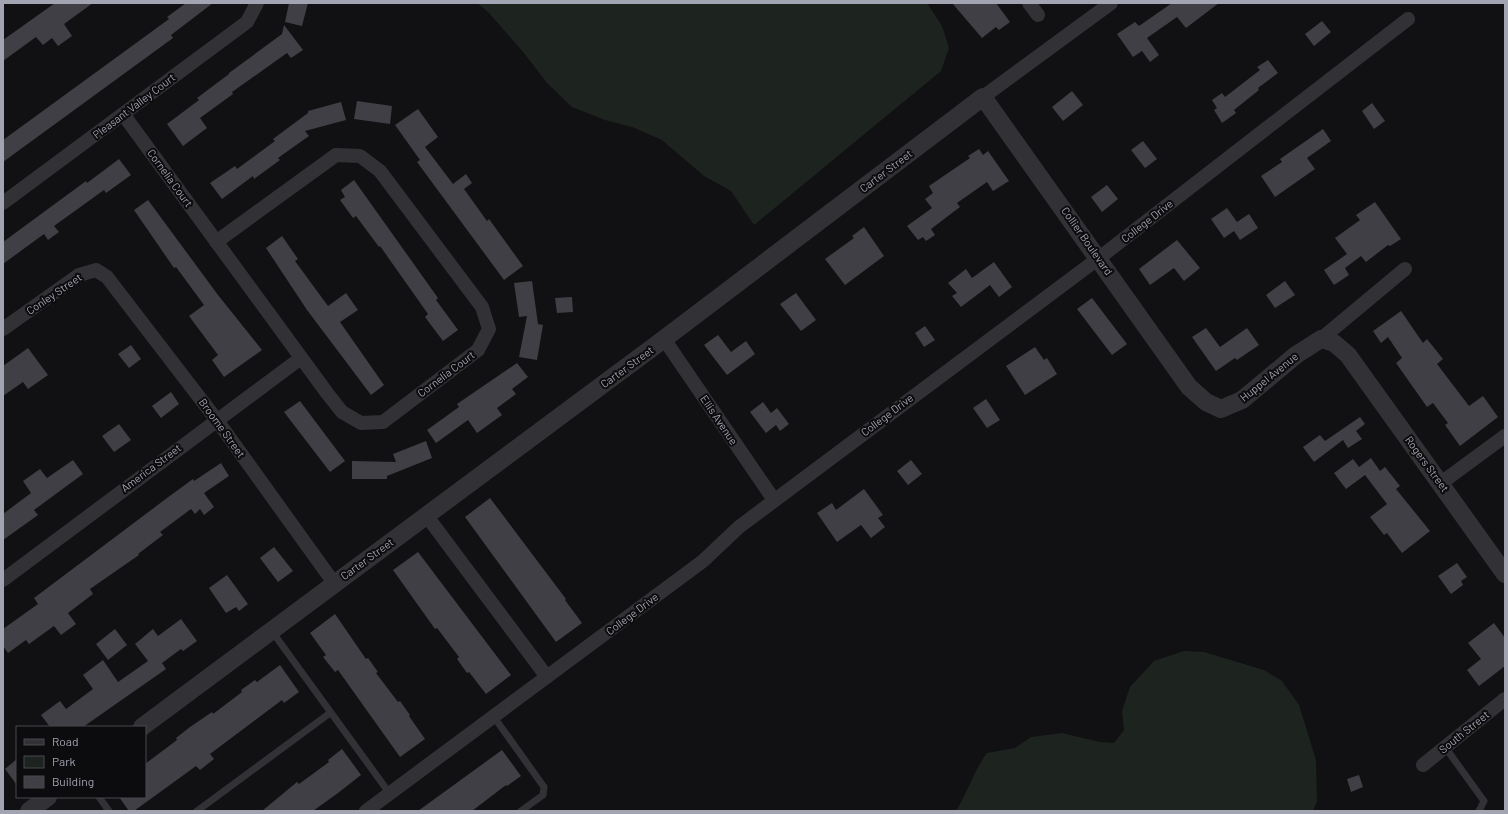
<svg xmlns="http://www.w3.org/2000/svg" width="1508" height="814" viewBox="0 0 1508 814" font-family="Barlow,sans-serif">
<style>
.green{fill:#1d241f}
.building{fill:#403f45}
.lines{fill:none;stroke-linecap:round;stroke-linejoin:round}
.service{stroke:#323236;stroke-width:7}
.minor{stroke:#323236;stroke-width:14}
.tertiary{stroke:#323236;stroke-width:18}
.labels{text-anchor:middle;stroke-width:4;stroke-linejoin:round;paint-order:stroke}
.street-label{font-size:11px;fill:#a2a4b2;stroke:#0c0b0d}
</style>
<rect width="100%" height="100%" fill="#111012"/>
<!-- green -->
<path class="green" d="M477,3H927L942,26L949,48L941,71L754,225L731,191L704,176L662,140L632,127L605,120L572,107L547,83L524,53L488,12Z
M1184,651L1204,652L1264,670L1282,681L1299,705L1316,760L1317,801L1313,811H956C968,792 974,770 987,753L1015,748L1031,737L1062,733L1100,742L1114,743L1124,730L1122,711L1130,687L1154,661Z"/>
<!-- building -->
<path class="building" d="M55,3H93L64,24L72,36L58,46L52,38L43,45L36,37L3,61V40Z
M186,3H213L171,35L173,38L3,162V140L169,19L167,17Z
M289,3H308L302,26L285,22Z
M952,3H996L1010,22L999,30L996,27L982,38Z
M1172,3H1219L1186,28L1177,17L1147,38L1159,55L1150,62L1142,51L1133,57L1117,34L1135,22L1139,26Z
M1322,21L1331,32L1314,46L1305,34Z
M284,25L303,50L291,58L287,53L232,92L233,94L200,118L207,128L183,146L167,124L199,100L197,98L229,74V73L282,34Z
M1268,60L1278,73L1258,88L1259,90L1234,110L1236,113L1222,123L1214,110L1217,108L1212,100L1222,93L1225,97L1260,70L1257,67Z
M1072,91L1083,105L1063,121L1052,107Z
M357,101L392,106L390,124L354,119Z
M341,102L346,120L305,131L309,136L278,158L280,160L254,179L253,176L222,199L210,183L235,166L237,169L275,141L273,139L308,113V111Z
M1372,103L1385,121L1374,129L1362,111Z
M418,109L438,137L425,147L453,184L466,174L472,183L464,189L487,221L489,219L523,266L504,280L417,162L420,160L395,125Z
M1323,129L1331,141L1307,158L1315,169L1275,197L1261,176L1282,162L1280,159Z
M1143,141L1157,159L1145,168L1131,150Z
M979,149L983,155L988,151L1009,181L993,191L987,182L957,203L960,207L931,229L935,235L926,241L923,237L918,240L907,226L932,208L925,199L933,193L929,186L970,158L968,156Z
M119,159L131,175L106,193L104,190L54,226L59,232L48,240L44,234L3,264V242L86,181L87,183Z
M354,180L438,298L436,300L458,330L443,341L425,317L428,314L380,246L379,247L356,216L353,218L340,200L345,197L341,190Z
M1107,185L1118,199L1102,212L1091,197Z
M148,200L218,295L262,350L224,377L212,360L218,355L189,316L204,305L176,267L174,268L134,210Z
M1375,202L1401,239L1390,246L1388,245L1366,262L1361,256L1345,268L1349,275L1334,285L1324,270L1347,254L1335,238L1360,220L1356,215Z
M1227,208L1237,222L1249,214L1258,228L1240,240L1234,231L1224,238L1211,219Z
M864,227L884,256L845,285L825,259L854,238L852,236Z
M282,236L298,259L295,261L328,306L346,293L358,310L340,322L384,385L371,395L307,310L266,248Z
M1177,240L1200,268L1184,281L1174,268L1150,285L1139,269Z
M994,262L1012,287L999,297L990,285L961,307L952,296L957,293L948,283L966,269L972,278Z
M532,281L538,324L543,325L537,360L519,357L527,316L519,317L514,283Z
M1285,281L1295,295L1275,308L1266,295Z
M796,293L816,320L801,331L780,304Z
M572,297L573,312L557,313L555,298Z
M1092,298L1127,344L1112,355L1077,309Z
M1401,311L1423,343L1427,339L1443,359L1437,364L1469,406L1483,396L1498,417L1460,446L1445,425L1448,423L1433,403L1427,407L1396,363L1402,358L1388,337L1381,343L1373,331Z
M925,326L935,340L924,347L915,333Z
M1206,328L1220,347L1247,328L1259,345L1237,360L1235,358L1216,371L1192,337Z
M718,335L731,352L746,341L755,354L727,375L704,345Z
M131,345L141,359L129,368L118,354Z
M1035,347L1044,360L1047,358L1057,374L1025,395L1006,366Z
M28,348L48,375L28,389L23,382L3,396V366Z
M517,363L528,377L512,389L516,394L497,408L502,415L477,433L468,420L436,443L427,430L459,407L457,404Z
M171,392L179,404L161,418L152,406Z
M986,399L1000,420L987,428L973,408Z
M300,401L345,461L330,472L284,412Z
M763,402L771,413L777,408L789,424L780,431L776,425L766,433L750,412Z
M1360,417L1365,424L1356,431L1362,439L1348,448L1343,440L1314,462L1303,447L1320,435L1325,441Z
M119,424L131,440L114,452L102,436Z
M426,441L432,458L387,476V479H352V461L396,462L393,454Z
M1371,458L1380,471L1385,467L1400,486L1396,489L1430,531L1402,553L1387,533L1384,535L1370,517L1387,504L1365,475L1346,489L1334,473L1353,459L1359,467Z
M73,460L83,474L34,510L38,515L3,540V514L31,493L23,481L40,469L47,478Z
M911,460L922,474L908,485L897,471Z
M221,463L229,476L204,493L214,507L204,515L200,509L195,514L191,509L160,532L163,535L138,554L139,555L90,589L93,594L68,613L76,624L61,635L54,626L29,644L26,640L8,653L3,646V629L38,604L34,598L167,498L193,479L194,481Z
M864,489L883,515L878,518L885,527L871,538L861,525L837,542L817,513L832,503L836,510Z
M490,498L566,599L565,600L582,623L556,642L465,517Z
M274,547L293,571L278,582L260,558Z
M418,552L511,675L486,694L469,672L467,673L457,659L459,657L437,628L435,629L393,570Z
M1457,563L1467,577L1461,581L1463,585L1451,594L1438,576Z
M227,575L248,604L239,611L236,607L226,613L209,588Z
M335,614L366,659L368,658L378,672L376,673L398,702L400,701L410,715L409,716L425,739L400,757L338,670L335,672L323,657L326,655L310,633Z
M181,619L197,641L183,651L181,649L162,663L166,669L83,727H50L41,715L60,701L66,709L93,689L83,675L103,660L118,682L148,661L135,644L153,629L158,636Z
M1494,623L1505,638V666L1479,686L1467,670L1481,659L1468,643Z
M115,629L127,645L108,660L96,644Z
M280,665L299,692L284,703L282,700L210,754L214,759L200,770L196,766L134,811H129L119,797H145V764L177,740L176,738L190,727L212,712L213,714L242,692L241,690L255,680L257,682Z
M342,749L361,775L338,793L313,811H262L297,782L299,784L329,762L328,760Z
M502,750L521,776L507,786L506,785L472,811H418Z
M17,759V785L5,769Z
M1359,775L1363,787L1351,792L1347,779Z"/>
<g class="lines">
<!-- service -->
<path class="service" d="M271,630L390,794
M494,717L544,787L543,795L521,811
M1445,747L1484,801L1479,811
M99,797L109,811
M197,811L330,713"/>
<!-- minor -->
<path class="minor" d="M1029,3L1038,15
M983,97L1111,3
M123,114L327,393L342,412L361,423L383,422L478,350L489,329L482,307L380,171L360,156L336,155L216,242
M3,203L247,22L257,3
M3,329L79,275L96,270L107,277L216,419L334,583
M664,339L774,500
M1321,339L1405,269
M1441,483L1505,436
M426,515L547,677
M3,580L301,358
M1423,765L1505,699
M366,811L703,561L739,527L1099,258L1408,19"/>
<!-- tertiary -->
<path class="tertiary" d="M142,727L664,339L983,97L1189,387L1206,402L1221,409L1242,400L1296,355L1321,339L1334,343L1348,355L1505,574
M29,811L48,797"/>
</g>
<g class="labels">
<!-- street labels -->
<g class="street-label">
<text transform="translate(134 106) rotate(-37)" y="4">Pleasant Valley Court</text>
<text transform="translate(886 171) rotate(-37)" y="4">Carter Street</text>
<text transform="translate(170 178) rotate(54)" y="4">Cornelia Court</text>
<text transform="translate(1147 221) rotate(-38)" y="4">College Drive</text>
<text transform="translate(1087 241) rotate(55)" y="4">Collier Boulevard</text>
<text transform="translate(54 294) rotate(-34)" y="4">Conley Street</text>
<text transform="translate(627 367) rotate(-36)" y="4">Carter Street</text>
<text transform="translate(446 374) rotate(-37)" y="4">Cornelia Court</text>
<text transform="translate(1269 377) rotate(-39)" y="4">Huppel Avenue</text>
<text transform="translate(887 415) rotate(-37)" y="4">College Drive</text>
<text transform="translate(719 420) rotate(56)" y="4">Ellis Avenue</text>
<text transform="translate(222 428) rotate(54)" y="4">Broome Street</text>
<text transform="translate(1427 464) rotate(54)" y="4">Rogers Street</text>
<text transform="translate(151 468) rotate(-37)" y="4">America Street</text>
<text transform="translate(367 559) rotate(-36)" y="4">Carter Street</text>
<text transform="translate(632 614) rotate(-37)" y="4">College Drive</text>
<text transform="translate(1464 732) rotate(-39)" y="4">South Street</text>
</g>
</g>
<!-- border -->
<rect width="1508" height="814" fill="none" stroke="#a2a4b2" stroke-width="8"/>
<!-- legend -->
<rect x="16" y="726" width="130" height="72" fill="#0c0b0d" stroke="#48484f"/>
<rect x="24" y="739" width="20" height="6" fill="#323236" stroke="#48484f"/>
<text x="52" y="746" font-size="12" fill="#a2a4b2">Road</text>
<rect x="24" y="756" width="20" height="12" fill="#1d241f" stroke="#48484f"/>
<text x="52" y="766" font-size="12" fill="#a2a4b2">Park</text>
<rect x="24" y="776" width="20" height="12" fill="#403f45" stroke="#48484f"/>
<text x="52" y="786" font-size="12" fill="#a2a4b2">Building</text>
</svg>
